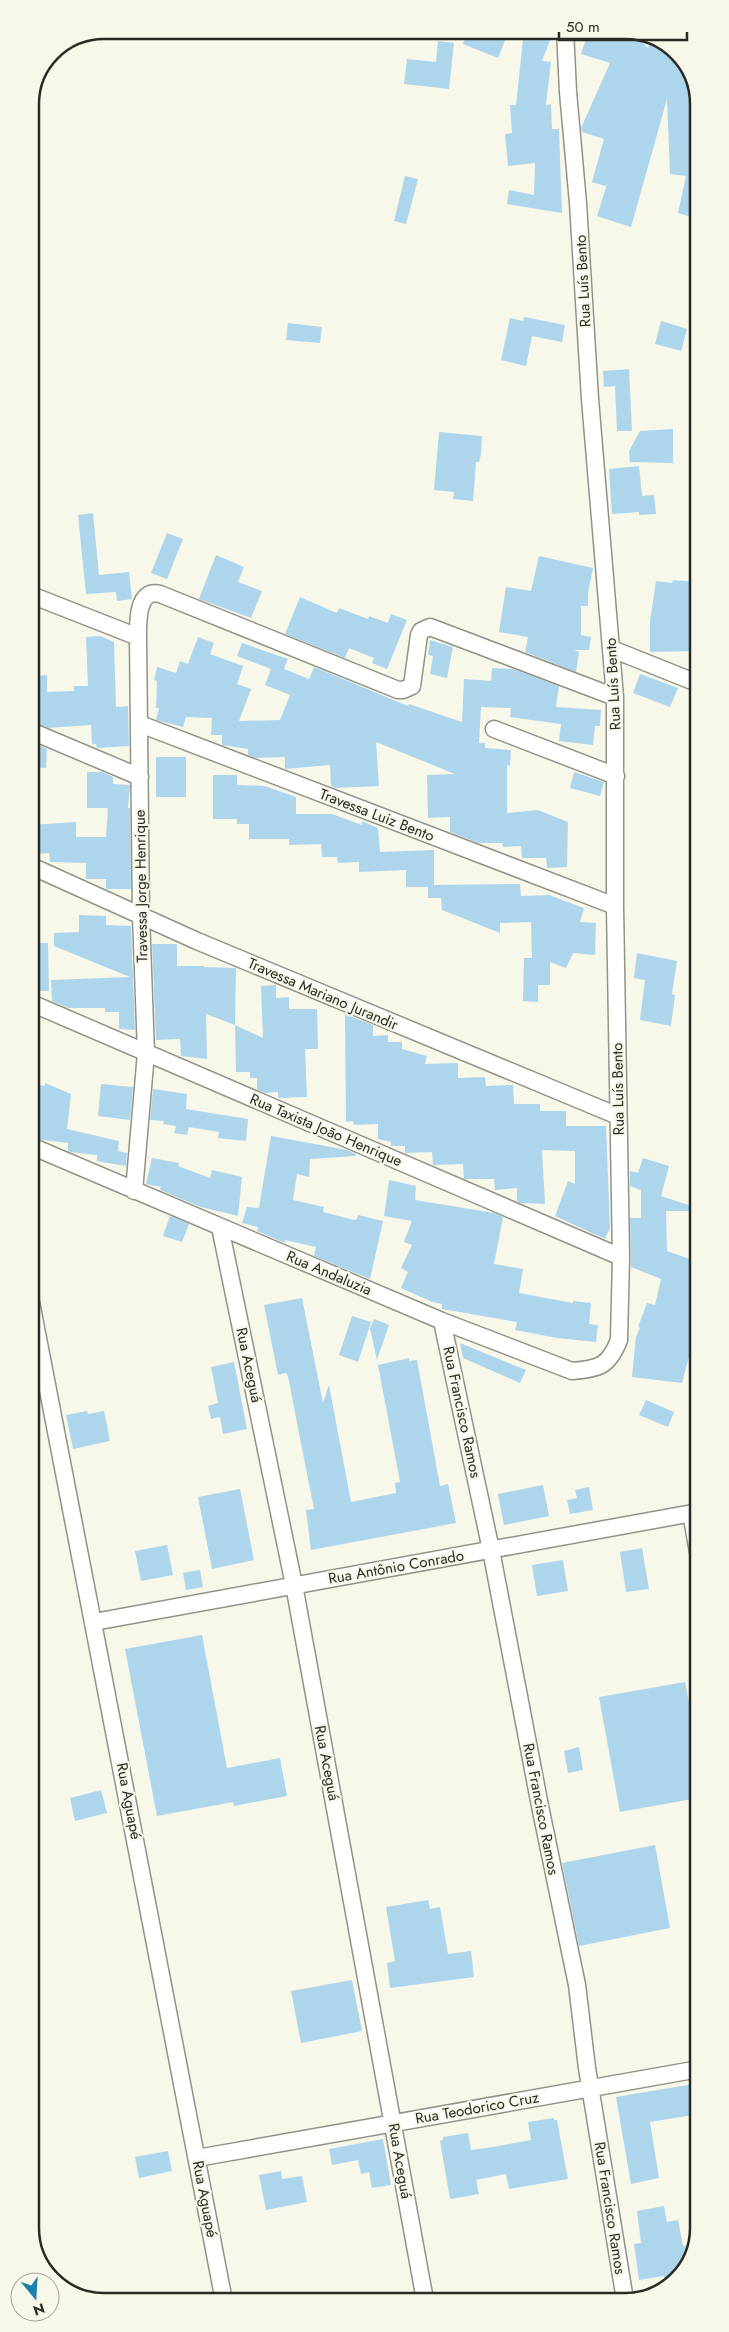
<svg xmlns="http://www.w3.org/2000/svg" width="729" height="2332" viewBox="0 0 729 2332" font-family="Jost,sans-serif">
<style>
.building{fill:#add6ed}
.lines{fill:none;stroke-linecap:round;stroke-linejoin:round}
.street-casing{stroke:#929286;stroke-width:19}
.street{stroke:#fff;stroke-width:16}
.labels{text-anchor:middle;stroke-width:4.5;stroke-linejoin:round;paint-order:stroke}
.street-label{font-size:15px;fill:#2b2b26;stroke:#f7f7ea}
.rim{fill:none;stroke:#2b2b26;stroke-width:2.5}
</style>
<rect width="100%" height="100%" fill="#f7f7ea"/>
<!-- building -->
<path class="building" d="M468,30H509L498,58L463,44Z
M524,30H554L542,61L551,62L546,105L551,104L552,129H559L562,213L507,204L509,190L534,195L535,163L508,166L505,134L512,133L510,105H516Z
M589,30H628L648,48L651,40L674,48L697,85V219L678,213L686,176L670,174L667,99L631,227L597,216L607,184L605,186L592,182L604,139L582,132L581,128L610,63L581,54Z
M438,41L454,43L449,89L404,84L407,59L436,62Z
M405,176L418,179L406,224L394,221Z
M524,317L565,325L562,342L532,336L526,366L501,360L510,318L523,321Z
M661,321L687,329L681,351L655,344Z
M288,323L322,327L320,343L286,340Z
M629,369L632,431H617L615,386L604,387L603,371Z
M673,429V463L630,462L629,451L640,431Z
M439,432L482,436L481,454L479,462H476L473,501L453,499L454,492L434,490Z
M639,466L642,496L654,495L656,514L639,515V512L612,514L609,469Z
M93,513L99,575L129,572L132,599L117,601L116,592L86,594L78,515Z
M167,533L183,539L167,579L151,573Z
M216,555L244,567L238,582L262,591L251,618L199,599Z
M539,556L593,568L588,593V606H581V635L591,637L589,650H574L579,652L576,672L525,652L528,637L499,632L506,587L531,591Z
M673,580L697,582L693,610H696L695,632H697V651L650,652V621L656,581L672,583Z
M300,597L337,613L339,608L368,619L369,616L388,623L391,614L407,620L387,669L372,663L374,658L349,648L345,658L285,634Z
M100,636L114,642L116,707L128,706L129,746L97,748L96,744H92L91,725L48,728L31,721L33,676L47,675V692L74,691V686H88L86,637Z
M198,637L214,643L210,654L243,666L237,684L251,689L239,721L280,720L290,695L265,685L271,669L237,656L242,643L288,659L284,669L309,679L314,667L408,706L409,704L462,722L464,679L491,681L492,668L513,669L559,686L556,707L601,710L600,726H595L593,745L559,741L561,724L510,717L511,708L481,707L479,743H485V748L511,750L510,766L507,765V813L538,810L568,822L567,867L547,868L546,858H522L521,846L503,847L502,843H478L450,832V817L428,818L427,775L455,774L376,742L379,786L335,788L331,786L330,765L285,769V757L256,758L248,755V749L222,745V735H211L212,718L186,717L183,727L156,720L159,708H156L157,681L154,680L157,667L176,673L180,661L188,664Z
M430,640L453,647L447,678L430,674L433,656L428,655Z
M640,674L678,688L670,707L633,693Z
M31,742L47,749L46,768L31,767Z
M156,757H186V797H156Z
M87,772H102L113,777V784L130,785L128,808H130L131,889H106V879H86V863L50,862L49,853L36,854V851H31V825L76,822V837H106L108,808H87Z
M574,772L604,782L600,796L570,788Z
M213,775H237V785L265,786L296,797V814H332L362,825V821L378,828L380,852L434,850V885L520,884L521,896L549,895L584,908L580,922L596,923L595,955L573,953L566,968L550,962V985H538V1002L523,1001L524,958H532L531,922L500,923V933L442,910L441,898H428V887H406V870L359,872V862L338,863L337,857H322L321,844L289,845V839H249V824H237V819H213Z
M79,915L106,916V925L131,926L135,1030L119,1029V1012H105V1008H68L52,1001L51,980L130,977L54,946V933L79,932Z
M31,943H48L49,991H31Z
M152,944H177V966H204V967L236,968L235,1025L206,1014L207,1059L181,1056L180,1039L156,1040Z
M637,953L677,961L672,994L675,995L671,1026L640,1020L645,980L634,978Z
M276,985V998L289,997V1009H317L318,1049H305L307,1097L278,1098V1092L265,1093L257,1090V1078H250V1072H236L235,1025L263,1038L261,986Z
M345,1014L373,1025V1036L388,1035V1042H402V1049L427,1056L425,1064L458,1063V1078L485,1077L486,1086L513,1085L514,1104H540V1111H566V1126H606L610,1228L605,1239L555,1216L568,1181L575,1184V1151L542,1150L545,1204L520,1203L517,1201V1188L495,1190L494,1179H464L463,1164L433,1165L432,1152L405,1153V1146H391V1142L378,1139V1124L354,1125L353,1121L346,1122Z
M45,1083L71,1094L67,1129L119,1141L118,1151L127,1153L126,1166L97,1161V1155L70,1152L68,1151V1143L43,1140L31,1136V1084L45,1086Z
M101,1084L133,1087L130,1120L98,1116Z
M153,1089L187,1094L186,1109L248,1119L246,1141L218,1138L219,1132L189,1127L187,1135L174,1133L176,1126L163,1124L164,1121L150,1120Z
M271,1136L347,1150L356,1154V1156L310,1159L309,1177L297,1174L293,1200L324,1207L323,1212L354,1220L357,1219L358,1215L383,1221L370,1279L314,1256L316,1247L285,1240V1243L257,1231L258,1227L242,1223L247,1207L259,1208Z
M152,1158L179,1163L178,1166L210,1178L212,1170L242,1177L238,1216L201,1207L160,1190L161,1187L146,1184Z
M643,1158L669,1166L661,1196L698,1208V1211H666L667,1251L698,1262V1296L693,1319L697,1321L693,1333L695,1334L682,1383L632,1377L636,1337L640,1328L638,1327L647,1303L655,1305L661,1279L631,1267L630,1218H641V1190L630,1186V1171L638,1173Z
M389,1180L416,1186L415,1200L494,1213L503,1217L494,1264L523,1269L519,1293L573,1303V1301L591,1303L589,1324L598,1325L596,1342L557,1338L515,1330L517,1322L442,1309V1304L432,1302L401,1288L408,1272L401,1268L412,1245L404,1242L412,1221L384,1216Z
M170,1216L189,1224L182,1242L163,1236Z
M302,1298L323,1403L329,1385L351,1502L396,1493L395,1483L400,1482L378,1365L409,1358V1361L417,1360L440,1486L448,1484L456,1523L311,1550L306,1510L314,1509L297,1423L288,1376L286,1373L278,1375L264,1305Z
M352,1316L371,1322L358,1362L339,1355Z
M374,1319L389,1325L377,1360L370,1328Z
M460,1343L526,1370L520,1383L463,1358Z
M234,1362L247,1429L223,1434L220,1417L211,1419L208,1406L218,1403L211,1367Z
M646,1400L674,1412L668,1427L639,1415Z
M87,1411L88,1414L104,1411L110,1441L73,1449L66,1415Z
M543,1485L549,1516L504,1525L498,1494Z
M589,1487L593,1510L570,1514L567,1500L577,1498L575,1490Z
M240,1489L254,1560L212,1569L198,1497Z
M167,1545L173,1575L141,1581L135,1551Z
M642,1548L649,1589L626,1592L620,1552Z
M563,1560L568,1591L537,1596L532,1565Z
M200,1570L203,1587L186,1590L183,1573Z
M202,1635L227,1768L280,1758L287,1796L234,1806L233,1802L157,1816L125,1649Z
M685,1682L698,1748V1798L620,1812L599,1697Z
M579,1747L583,1770L568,1773L564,1751Z
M101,1790L107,1813L75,1821L70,1798Z
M655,1845L670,1928L579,1946L562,1863Z
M428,1900L430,1909L440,1907L448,1954L471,1951L474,1977L390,1988L387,1963L395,1961L386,1907Z
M352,1980L362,2031L301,2043L291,1991Z
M699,2083V2114L650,2122L659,2178L631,2184L616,2097Z
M554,2118V2120H557L568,2179L509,2189L506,2174L476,2180L479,2194L450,2199L440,2141L443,2140V2137L468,2133L471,2150L493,2147L531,2140L528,2122Z
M383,2139L391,2185L372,2188L369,2172L361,2174L358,2160L332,2165L329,2149Z
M168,2151L172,2171L139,2178L135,2157Z
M281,2171L282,2179L302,2176L307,2202L266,2210L259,2175Z
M664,2206L667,2222L678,2220L683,2246L688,2245L690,2256L684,2273L665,2285L664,2276L639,2280L634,2244L641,2243L637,2211Z"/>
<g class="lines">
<defs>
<path id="street" d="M31,595L138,637
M612,649L697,683
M140,724L615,906
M494,729L616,776
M31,731L140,777
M31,866L197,941L618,1116
M31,1003L621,1257
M31,1146L442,1321L572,1371C599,1369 609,1366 619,1340L621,1257L615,906V697L590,399L578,203L568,92L565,30
M134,1191L146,1053L141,916L138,637C138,622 137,588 160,594L398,690H403L412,686L419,635L421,631L430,627L615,697
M220,1227L294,1585L425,2300
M31,1302L224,2301
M442,1321L491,1550L540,1806L577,1985L587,2068L625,2300
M691,1513L698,1552
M94,1622L698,1512
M197,2158L699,2069"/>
</defs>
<!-- street casing -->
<use href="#street" class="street-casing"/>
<!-- street -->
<use href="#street" class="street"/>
</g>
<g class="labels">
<!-- street labels -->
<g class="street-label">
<text transform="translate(583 281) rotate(-93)" y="5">Rua Luís Bento</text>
<text transform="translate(613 684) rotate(-93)" y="5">Rua Luís Bento</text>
<text transform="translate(377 815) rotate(21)" y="5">Travessa Luiz Bento</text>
<text transform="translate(141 886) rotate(-91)" y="5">Travessa Jorge Henrique</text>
<text transform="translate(323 994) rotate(23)" y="5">Travessa Mariano Jurandir</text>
<text transform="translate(618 1089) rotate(-91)" y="5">Rua Luís Bento</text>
<text transform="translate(326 1130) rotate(23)" y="5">Rua Taxista João Henrique</text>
<text transform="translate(329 1273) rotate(23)" y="5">Rua Andaluzia</text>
<text transform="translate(249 1365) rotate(78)" y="5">Rua Aceguá</text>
<text transform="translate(462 1412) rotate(78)" y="5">Rua Francisco Ramos</text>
<text transform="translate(396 1567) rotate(-10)" y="5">Rua Antônio Conrado</text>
<text transform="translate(327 1763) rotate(79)" y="5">Rua Aceguá</text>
<text transform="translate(129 1801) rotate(79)" y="5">Rua Aguapé</text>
<text transform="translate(541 1809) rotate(79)" y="5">Rua Francisco Ramos</text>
<text transform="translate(477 2108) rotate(-10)" y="5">Rua Teodorico Cruz</text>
<text transform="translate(400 2161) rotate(80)" y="5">Rua Aceguá</text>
<text transform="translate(205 2199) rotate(79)" y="5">Rua Aguapé</text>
<text transform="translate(610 2208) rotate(81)" y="5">Rua Francisco Ramos</text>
</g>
</g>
<!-- crop -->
<path d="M0 0H729V2332H0ZM104 39H625A65 65 0 0 1 690 104V2228A65 65 0 0 1 625 2293H104A65 65 0 0 1 39 2228V104A65 65 0 0 1 104 39Z" fill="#f7f7ea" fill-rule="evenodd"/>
<path class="rim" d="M104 39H625A65 65 0 0 1 690 104V2228A65 65 0 0 1 625 2293H104A65 65 0 0 1 39 2228V104A65 65 0 0 1 104 39Z"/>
<!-- north arrow -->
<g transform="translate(35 2297) rotate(162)"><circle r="24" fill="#f7f7ea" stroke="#a5a59c"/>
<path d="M0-4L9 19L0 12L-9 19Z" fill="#1b81ab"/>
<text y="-8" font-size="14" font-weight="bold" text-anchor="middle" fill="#2b2b26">N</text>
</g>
<!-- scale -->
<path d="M559 32v8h128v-8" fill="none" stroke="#2b2b26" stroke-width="2.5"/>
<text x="566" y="32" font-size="15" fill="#2b2b26" stroke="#f7f7ea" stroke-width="4" paint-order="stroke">50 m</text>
</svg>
